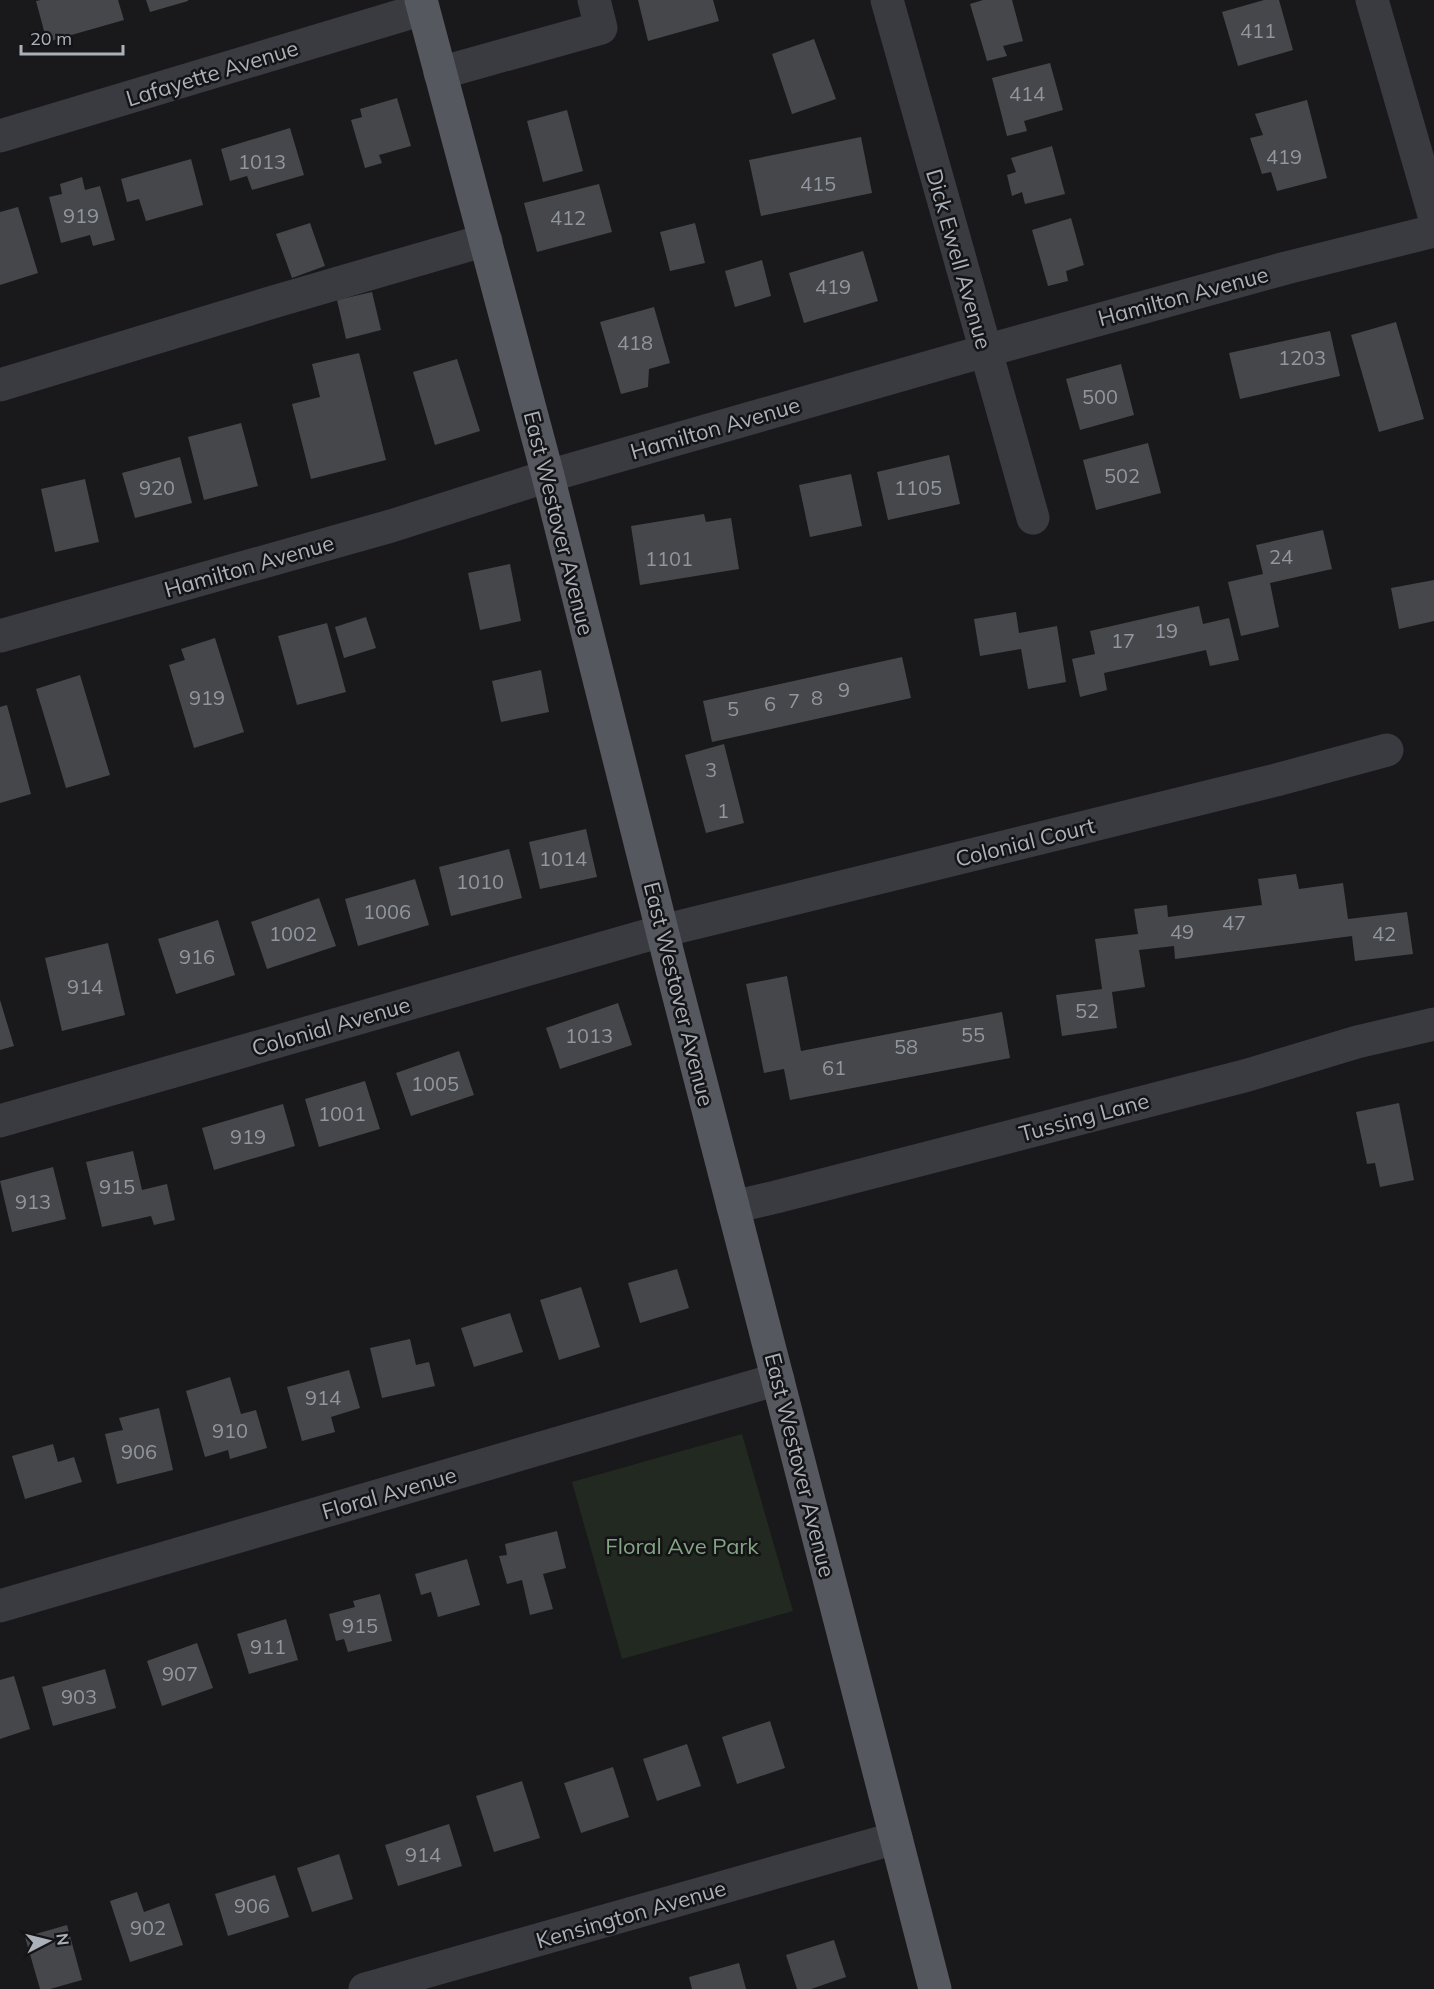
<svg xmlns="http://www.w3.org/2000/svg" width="1434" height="1989" viewBox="0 0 1434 1989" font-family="Mulish,sans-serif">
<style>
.green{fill:#212921}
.building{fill:#45474b}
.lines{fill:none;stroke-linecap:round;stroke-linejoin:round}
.minor{stroke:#3a3b40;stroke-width:33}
.major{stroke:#56585f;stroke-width:33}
.labels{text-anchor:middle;stroke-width:5;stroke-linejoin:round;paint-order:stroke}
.number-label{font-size:20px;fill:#92969e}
.street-label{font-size:22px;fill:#abb1ba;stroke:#141416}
.park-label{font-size:22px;fill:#83a583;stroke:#141416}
</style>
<rect width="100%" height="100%" fill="#19191b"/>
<!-- green -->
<path class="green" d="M742,1434L793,1611L622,1659L572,1482Z"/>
<!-- building -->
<path class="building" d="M41,0H118L124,20L47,42L36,1Z
M146,0H188V1L150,12Z
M638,0H713L719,21L648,41Z
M983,0H1012L1023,41L1003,46L1007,56L987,61L970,4Z
M1264,0H1279L1293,50L1238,66L1222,12Z
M814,39L836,99L792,114L772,54Z
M1050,63L1063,110L1024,121L1027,131L1007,136L992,78Z
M397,98L411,146L379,155L382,163L365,168L351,120L362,117L360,109Z
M1307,100L1327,178L1277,191L1271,172L1262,174L1250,138L1263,135L1255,114Z
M567,110L583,171L543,182L527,121Z
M290,128L304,175L252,190L247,176L230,181L221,149Z
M861,137L872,193L761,216L749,160Z
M1052,146L1065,194L1025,204L1022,192L1012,196L1007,175L1016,172L1011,158Z
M191,159L203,205L146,221L139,199L127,202L121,179Z
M82,177L85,190L100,186L115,240L93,246L90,235L61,243L49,197L62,194L60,184Z
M599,184L612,232L537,252L524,203Z
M18,207L38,273L0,285V212Z
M1071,218L1084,265L1066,271L1068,281L1048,286L1032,230Z
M310,223L325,266L292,278L276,234Z
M695,223L705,263L670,271L660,232Z
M863,251L878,301L804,323L789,273Z
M762,260L771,296L735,307L725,271Z
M372,292L381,330L346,339L337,300Z
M654,307L670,363L649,369L648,387L621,394L600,322Z
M1396,322L1424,419L1379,432L1351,335Z
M1330,331L1340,376L1240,399L1229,353Z
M359,353L386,460L311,479L292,404L320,397L312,364Z
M457,359L480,431L435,445L413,372Z
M1121,364L1134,415L1080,430L1066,379Z
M241,423L258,486L204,500L188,437Z
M1148,443L1161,493L1096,510L1083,460Z
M949,455L960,504L888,520L877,472Z
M180,457L192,503L135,518L122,473Z
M851,474L862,526L810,537L799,485Z
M85,479L99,542L55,552L41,489Z
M704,514L706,522L731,518L739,569L640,585L631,526Z
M1323,530L1332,569L1270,583L1279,627L1241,636L1228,582L1263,574L1256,545Z
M510,564L521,621L480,630L468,573Z
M1434,580V621L1399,629L1391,588Z
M1199,606L1203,624L1229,618L1239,660L1210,666L1206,650L1104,673L1107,690L1080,697L1072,659L1095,654L1090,631Z
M1016,612L1019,633L1057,626L1066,682L1028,689L1021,649L980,656L974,619Z
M366,617L376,648L344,658L335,627Z
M327,623L346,692L297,705L278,636Z
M215,638L244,732L194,748L169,665L185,660L181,649Z
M902,657L911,698L712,742L703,701Z
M541,670L549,712L501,722L492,681Z
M80,675L110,775L66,788L36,689Z
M7,705L31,794L0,803V707Z
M724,744L744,823L706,833L685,755Z
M586,829L597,877L540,889L529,842Z
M509,849L522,898L451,916L439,867Z
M1296,874L1299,889L1343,883L1348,919L1407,912L1413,954L1355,961L1352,936L1175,959L1174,946L1139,950L1145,987L1112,992L1117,1028L1062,1036L1056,995L1102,989L1095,939L1138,934L1134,909L1167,905L1168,917L1262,905L1258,879Z
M415,879L429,925L358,946L345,899Z
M319,898L336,946L267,969L251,922Z
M218,920L235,975L176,994L158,939Z
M108,943L125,1015L62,1031L45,958Z
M787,976L801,1051L1002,1012L1010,1058L790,1100L784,1069L764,1073L746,984Z
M0,1000L14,1046L0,1050Z
M618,1003L632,1045L560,1069L546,1028Z
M459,1051L474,1095L411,1116L396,1073Z
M365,1081L380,1129L319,1147L305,1099Z
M1399,1103L1414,1180L1380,1187L1375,1163L1367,1164L1356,1112Z
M283,1104L295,1146L214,1170L202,1128Z
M133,1151L142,1190L167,1184L175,1220L154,1225L151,1216L102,1227L86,1162Z
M53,1167L66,1219L12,1232L0,1181Z
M677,1269L689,1308L640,1323L628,1283Z
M581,1287L600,1347L559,1360L540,1300Z
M510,1313L523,1352L474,1367L461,1328Z
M410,1339L416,1365L429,1362L435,1386L382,1398L370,1348Z
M349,1370L360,1408L331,1417L335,1432L302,1441L287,1387Z
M230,1377L241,1414L256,1410L267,1448L230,1459L228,1450L205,1457L186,1391Z
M159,1408L173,1470L117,1484L105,1434L123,1430L119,1418Z
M53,1444L58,1462L74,1457L82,1482L25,1499L12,1456Z
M557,1531L566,1568L543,1574L553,1609L530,1615L522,1580L507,1584L499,1556L507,1555L505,1544Z
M467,1559L480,1605L438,1617L431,1592L421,1595L415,1574Z
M380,1594L392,1641L348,1652L344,1639L336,1641L329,1614L355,1607L353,1601Z
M286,1619L298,1660L249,1674L237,1634Z
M197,1643L213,1688L162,1706L147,1661Z
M105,1669L116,1708L53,1726L42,1687Z
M14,1676L30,1729L0,1739V1680Z
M770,1721L785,1768L737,1784L722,1737Z
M687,1744L701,1786L657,1801L643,1759Z
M613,1767L629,1817L581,1833L564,1783Z
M522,1781L540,1838L494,1852L476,1796Z
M449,1824L462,1866L398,1886L385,1845Z
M339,1854L353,1899L312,1912L297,1868Z
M275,1875L289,1917L228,1936L215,1894Z
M137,1892L144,1912L169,1903L183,1945L130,1962L110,1901Z
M67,1925L82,1980L50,1989H40L25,1937Z
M834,1940L846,1977L811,1989H797L786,1955Z
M739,1963L746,1989H692L689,1977Z"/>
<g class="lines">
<!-- minor -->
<path class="minor" d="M887,0L1033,518
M1372,0L1434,215
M440,73L601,28L594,0
M0,136L423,9
M0,385L273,302L486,240
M0,636L391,526L548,476L985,351L1286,268L1434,231
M0,1121L662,931L1276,780L1387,750
M733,1207L776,1197L1248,1075L1357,1042L1434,1024
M0,1606L778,1379
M365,1989L896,1838"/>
<!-- major -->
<path class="major" d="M421,0L548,476L671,966L935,1989"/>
</g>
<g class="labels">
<!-- number labels -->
<g class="number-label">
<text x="1258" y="38">411</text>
<text x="1027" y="101">414</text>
<text x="1284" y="164">419</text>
<text x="262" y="169">1013</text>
<text x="818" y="191">415</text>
<text x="81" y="223">919</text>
<text x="568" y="225">412</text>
<text x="833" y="294">419</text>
<text x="635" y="350">418</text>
<text x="1302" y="365">1203</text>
<text x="1100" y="404">500</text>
<text x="1122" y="483">502</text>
<text x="157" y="495">920</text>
<text x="918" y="495">1105</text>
<text x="1281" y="564">24</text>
<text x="669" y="566">1101</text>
<text x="1166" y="638">19</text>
<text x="1123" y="648">17</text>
<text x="844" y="697">9</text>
<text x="207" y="705">919</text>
<text x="817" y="705">8</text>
<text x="794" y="708">7</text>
<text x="770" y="711">6</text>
<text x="733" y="716">5</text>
<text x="711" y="777">3</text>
<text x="723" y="818">1</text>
<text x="563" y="866">1014</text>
<text x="480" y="889">1010</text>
<text x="387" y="919">1006</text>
<text x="1234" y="930">47</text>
<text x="1182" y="939">49</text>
<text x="293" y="941">1002</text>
<text x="1384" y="941">42</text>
<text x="197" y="964">916</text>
<text x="85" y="994">914</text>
<text x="1087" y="1018">52</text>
<text x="973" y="1042">55</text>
<text x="589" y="1043">1013</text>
<text x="906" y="1054">58</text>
<text x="834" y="1075">61</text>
<text x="435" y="1091">1005</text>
<text x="342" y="1121">1001</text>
<text x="248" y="1144">919</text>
<text x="117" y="1194">915</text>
<text x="33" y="1209">913</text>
<text x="323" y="1405">914</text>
<text x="230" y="1438">910</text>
<text x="139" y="1459">906</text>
<text x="360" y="1633">915</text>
<text x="268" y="1654">911</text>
<text x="180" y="1681">907</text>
<text x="79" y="1704">903</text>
<text x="423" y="1862">914</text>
<text x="252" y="1913">906</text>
<text x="148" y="1935">902</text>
</g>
<!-- street labels -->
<g class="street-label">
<text transform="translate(212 73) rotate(-17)" y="8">Lafayette Avenue</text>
<text transform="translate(959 259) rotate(74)" y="8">Dick Ewell Avenue</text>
<text transform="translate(1183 296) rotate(-15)" y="8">Hamilton Avenue</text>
<text transform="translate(715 428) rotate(-16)" y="8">Hamilton Avenue</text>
<text transform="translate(559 523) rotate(76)" y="8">East Westover Avenue</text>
<text transform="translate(249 566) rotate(-16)" y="8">Hamilton Avenue</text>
<text transform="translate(1025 842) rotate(-14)" y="8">Colonial Court</text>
<text transform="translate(679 994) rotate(76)" y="8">East Westover Avenue</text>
<text transform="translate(331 1026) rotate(-16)" y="8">Colonial Avenue</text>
<text transform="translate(1084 1117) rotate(-15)" y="8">Tussing Lane</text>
<text transform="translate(800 1465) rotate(76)" y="8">East Westover Avenue</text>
<text transform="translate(389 1493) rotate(-16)" y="8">Floral Avenue</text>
<text transform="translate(631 1914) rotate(-16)" y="8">Kensington Avenue</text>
</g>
<!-- park labels -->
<g class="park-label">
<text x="682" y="1554">Floral Ave Park</text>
</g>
</g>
<!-- north arrow -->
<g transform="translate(48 1941) rotate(83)" stroke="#141416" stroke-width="4.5" paint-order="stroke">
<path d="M0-4.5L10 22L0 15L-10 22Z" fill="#abb1ba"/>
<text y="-9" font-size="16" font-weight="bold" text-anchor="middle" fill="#abb1ba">N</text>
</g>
<!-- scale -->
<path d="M21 45v9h102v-9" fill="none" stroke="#abb1ba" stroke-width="3"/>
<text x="30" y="45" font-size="18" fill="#abb1ba" stroke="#141416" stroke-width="4.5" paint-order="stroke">20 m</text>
</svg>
